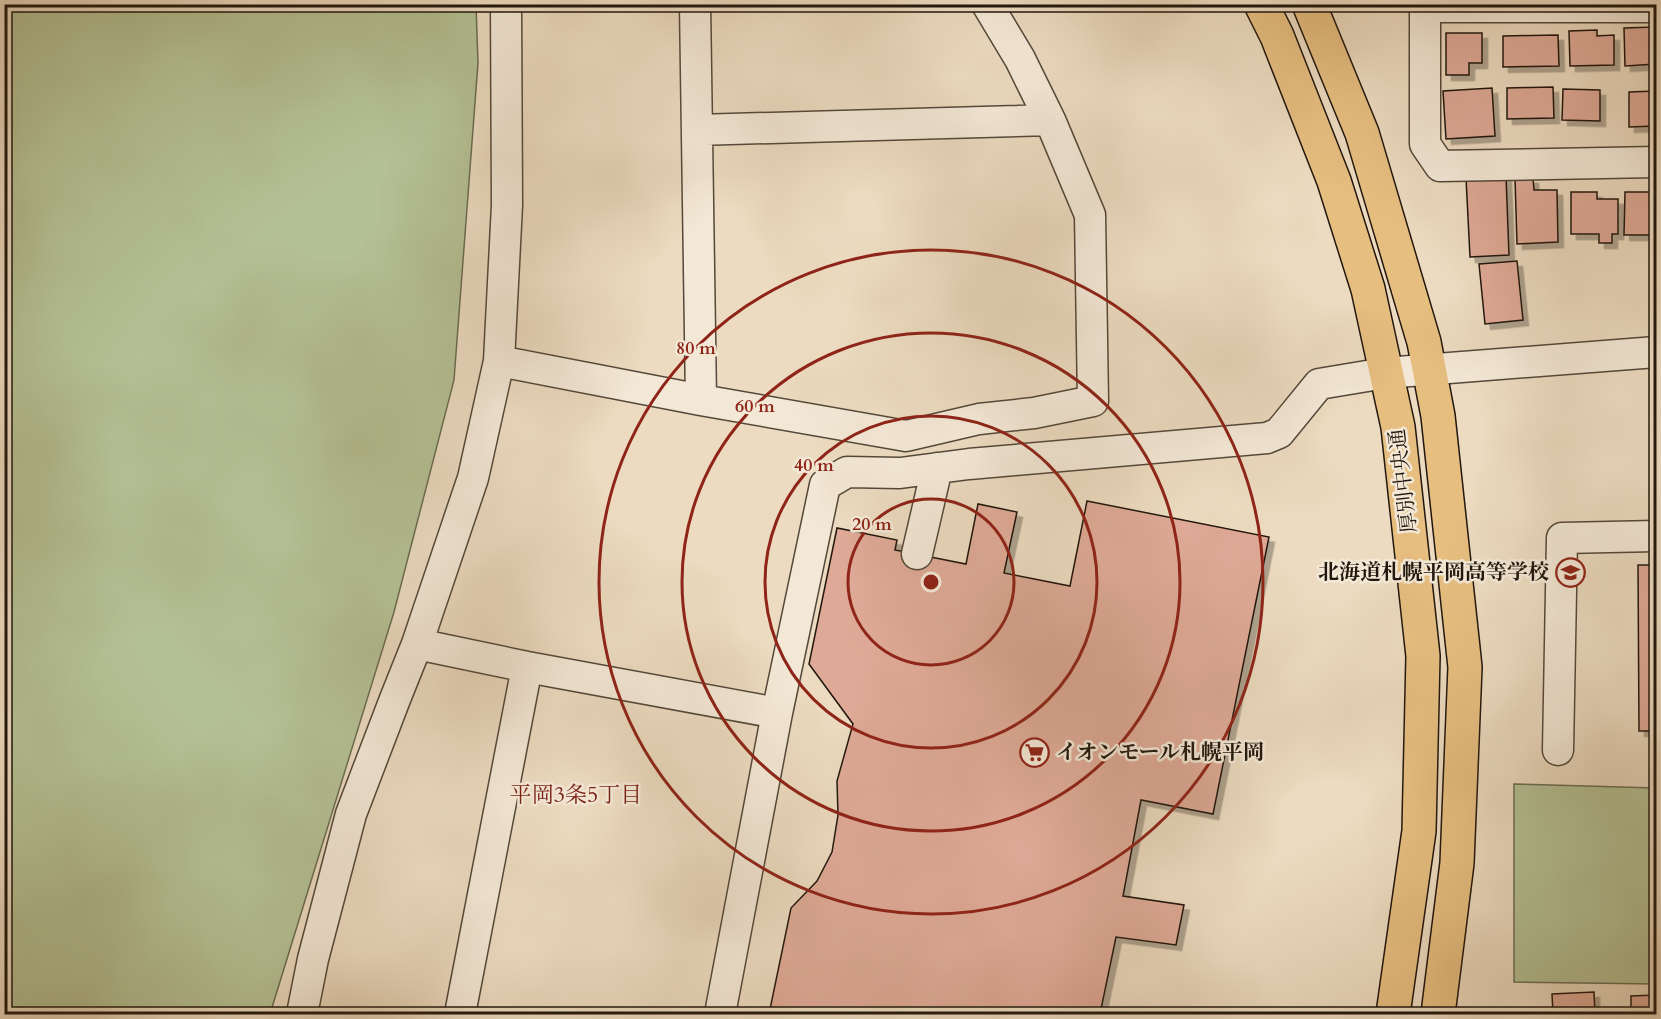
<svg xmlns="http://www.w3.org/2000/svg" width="1661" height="1019" viewBox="0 0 1661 1019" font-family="Cardo,'Noto Serif JP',serif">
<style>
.green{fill:#b4c195;stroke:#6a6c52;stroke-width:1.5}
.building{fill:#dea996;stroke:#21170e;stroke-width:1.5;filter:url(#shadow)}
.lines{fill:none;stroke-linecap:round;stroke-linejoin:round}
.minor-casing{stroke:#54483a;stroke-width:33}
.major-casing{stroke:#21170e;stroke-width:36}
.minor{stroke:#f3e8d6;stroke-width:30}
.major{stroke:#e6be80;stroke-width:33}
.ring{fill:none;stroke:#8f2418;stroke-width:3}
.labels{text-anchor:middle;stroke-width:5;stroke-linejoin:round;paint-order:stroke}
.street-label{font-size:21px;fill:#21170e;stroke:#f3e8d6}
.poi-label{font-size:21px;font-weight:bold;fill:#21170e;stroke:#f3e8d6;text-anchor:end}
.neighbourhood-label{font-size:22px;fill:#7a1f14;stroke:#f3e8d6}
.centre{fill:#8f2418;stroke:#f3e8d6;stroke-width:3}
.ring-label{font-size:18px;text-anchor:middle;font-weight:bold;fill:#8f2418;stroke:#f3e8d6;stroke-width:5;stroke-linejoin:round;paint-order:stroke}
</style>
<defs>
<filter id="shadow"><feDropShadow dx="5.5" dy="5.5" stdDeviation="0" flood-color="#0004"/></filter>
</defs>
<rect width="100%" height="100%" fill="#ecdbc0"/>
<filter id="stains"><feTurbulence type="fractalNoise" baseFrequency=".00333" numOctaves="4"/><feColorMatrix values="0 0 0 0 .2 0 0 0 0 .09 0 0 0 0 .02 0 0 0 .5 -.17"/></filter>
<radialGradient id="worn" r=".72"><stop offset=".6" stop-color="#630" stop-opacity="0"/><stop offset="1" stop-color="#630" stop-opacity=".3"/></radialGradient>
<!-- green -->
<path class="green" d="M5,4L476,5L478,63L454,380L394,612L270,1014H5Z
M1514,784L1656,788V984L1514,982Z"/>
<!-- building -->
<path class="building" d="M1655,27L1656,64L1625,66L1624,28Z
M1597,30V36L1614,35V65L1570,66L1569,31Z
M1446,33H1482V63H1469V75H1446Z
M1558,35L1559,66L1503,67V36Z
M1553,87L1554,118L1507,119V88Z
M1492,88L1495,136L1446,139L1443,91Z
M1563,89L1600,90V121L1562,120Z
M1656,91V126L1629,127V92Z
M1506,176L1509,255L1470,257L1466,178Z
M1515,178H1533L1534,190H1557L1558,242L1517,244Z
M1571,192H1597V199H1618V234H1612V243H1599V234H1571Z
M1625,192H1656V235H1624Z
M1517,261L1523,320L1485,324L1479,264Z
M1087,501L1269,537L1213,814L1141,800L1123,896L1184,905L1176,945L1116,937L1100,1014H769L791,908L817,881L832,852L838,815L837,781L853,724L809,664L837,528L897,540L895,550L966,564L978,504L1017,512L1004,573L1070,586Z
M1638,565H1656V731H1639Z
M1594,992L1595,1014H1553L1552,994Z
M1656,995V1014H1631V996Z"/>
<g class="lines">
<defs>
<path id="minor" d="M695,4L701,400
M987,4L1020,59L1050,120
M1425,4V144L1440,166L1656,162
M1425,7H1656
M499,361L701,400L906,436L979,419L1034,413L1093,401L1090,215L1050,120L697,130
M917,554L937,468
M417,644L527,667L777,713L720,1014
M777,713L825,485L847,472L900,473L969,464L1267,438L1279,433L1319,384L1385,373L1656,352
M1558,750L1562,538L1656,536
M302,1014L313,959L351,814L395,699L417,644L473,478L499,361L507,205L506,4
M460,1014L527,667"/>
<path id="major" d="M1261,4L1277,36L1334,181L1368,289L1398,427L1423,656L1419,831L1393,1014
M1309,4L1362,133L1424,342L1438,416L1465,667L1457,863L1438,1014"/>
</defs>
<!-- minor casing -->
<use href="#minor" class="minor-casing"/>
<!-- major casing -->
<use href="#major" class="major-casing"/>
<!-- minor -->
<use href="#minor" class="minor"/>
<!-- major -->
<use href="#major" class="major"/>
</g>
<!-- distance rings -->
<g class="ring">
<circle cx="931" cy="582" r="83"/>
<circle cx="931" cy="582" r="166"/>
<circle cx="931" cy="582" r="249"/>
<circle cx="931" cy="582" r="332"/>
</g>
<!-- icons -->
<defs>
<symbol id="school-ring" viewBox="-11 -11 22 22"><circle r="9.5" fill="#f3e8d6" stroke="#8f2418" stroke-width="1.5"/><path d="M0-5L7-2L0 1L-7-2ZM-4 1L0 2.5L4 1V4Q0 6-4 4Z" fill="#8f2418"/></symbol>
<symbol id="supermarket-ring" viewBox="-11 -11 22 22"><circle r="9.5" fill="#f3e8d6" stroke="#8f2418" stroke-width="1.5"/><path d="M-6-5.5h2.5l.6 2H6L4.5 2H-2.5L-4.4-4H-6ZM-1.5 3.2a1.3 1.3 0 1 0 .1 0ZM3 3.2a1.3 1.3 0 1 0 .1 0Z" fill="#8f2418"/></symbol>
</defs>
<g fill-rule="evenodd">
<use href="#school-ring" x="1554" y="556" width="33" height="33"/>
<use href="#supermarket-ring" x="1018" y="736" width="33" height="33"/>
</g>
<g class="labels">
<!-- street labels -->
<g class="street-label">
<text transform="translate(1403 481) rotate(-97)" y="7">厚別中央通</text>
</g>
<!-- poi labels -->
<g class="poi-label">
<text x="1549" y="579">北海道札幌平岡高等学校</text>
<text x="1056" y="759" text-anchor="start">イオンモール札幌平岡</text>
</g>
<!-- neighbourhood labels -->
<g class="neighbourhood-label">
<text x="576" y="802">平岡3条5丁目</text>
</g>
</g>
<circle cx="931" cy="582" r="9" class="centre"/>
<g class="ring-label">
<text x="696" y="354">80 m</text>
<text x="755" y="412">60 m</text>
<text x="814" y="471">40 m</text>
<text x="872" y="530">20 m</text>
</g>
<!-- margin -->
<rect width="1661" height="1019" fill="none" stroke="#ecdbc0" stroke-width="24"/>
<rect x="6" y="6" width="1649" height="1007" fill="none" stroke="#21170e" stroke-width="3"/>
<rect x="12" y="12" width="1637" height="995" fill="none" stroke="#21170e" stroke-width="1.5"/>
<rect width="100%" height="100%" filter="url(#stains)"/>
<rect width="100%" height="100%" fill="url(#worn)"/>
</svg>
